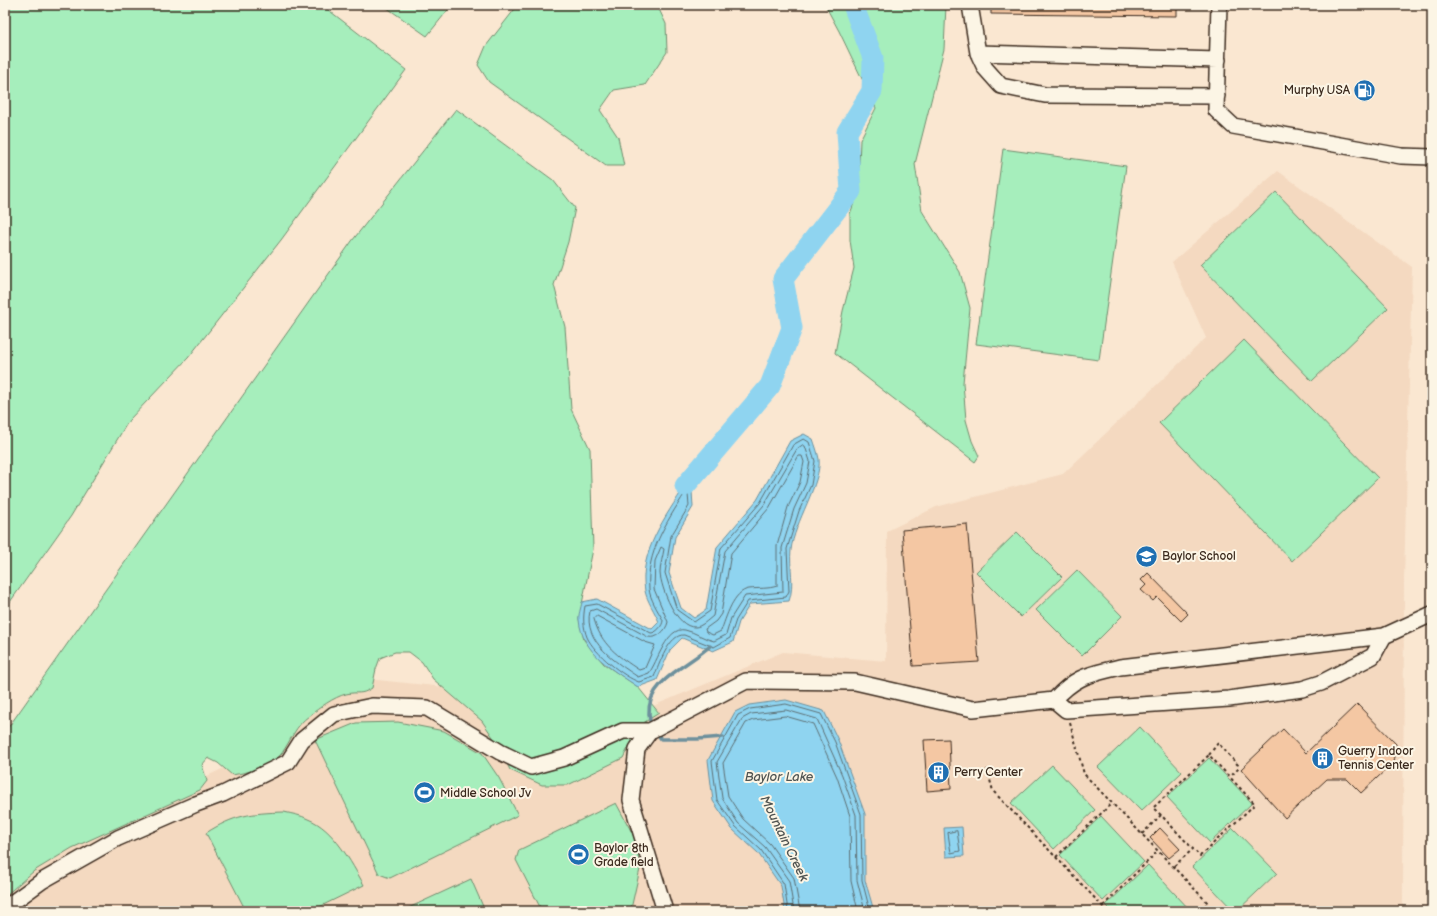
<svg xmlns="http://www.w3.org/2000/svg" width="1437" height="916" viewBox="0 0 1437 916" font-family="'Balsamiq Sans',sans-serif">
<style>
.built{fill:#f4d9c0}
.green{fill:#a6eebc;stroke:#708c6d}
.water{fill:#8fd4f0;stroke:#6d909c}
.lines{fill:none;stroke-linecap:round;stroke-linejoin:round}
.shore{stroke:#5d6e72;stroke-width:1}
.stream{stroke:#6d909c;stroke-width:3.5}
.river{stroke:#8fd4f0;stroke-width:21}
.building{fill:#f4c7a3;stroke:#3b2a1e}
.minor-casing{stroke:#3b2a1e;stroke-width:18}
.path{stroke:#3b2a1e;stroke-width:2;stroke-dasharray:3 3;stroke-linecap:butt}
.minor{stroke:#fcf5e5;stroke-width:15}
.labels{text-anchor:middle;stroke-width:4;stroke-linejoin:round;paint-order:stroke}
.poi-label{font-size:12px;fill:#3b2a1e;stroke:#fcf5e5;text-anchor:start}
.water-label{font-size:13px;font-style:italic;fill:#505452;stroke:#fcf5e5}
</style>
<rect width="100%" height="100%" fill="#fae7d1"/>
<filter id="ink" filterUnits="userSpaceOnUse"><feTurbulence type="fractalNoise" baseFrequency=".025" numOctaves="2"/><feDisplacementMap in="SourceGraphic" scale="8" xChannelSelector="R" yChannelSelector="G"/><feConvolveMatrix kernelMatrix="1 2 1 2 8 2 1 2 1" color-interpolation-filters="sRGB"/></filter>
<g filter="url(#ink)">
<!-- built -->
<path class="built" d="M1278,171L1412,267L1404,580L1403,911H5V883L48,851L224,768L348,677L648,708L783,652L886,661L887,531L936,507L1063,474L1206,338L1172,262Z"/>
<!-- green -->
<path class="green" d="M5,5H322L406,70L281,240L188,358L129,420L71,516L5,609Z
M383,5H452L427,36Z
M518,5H657L666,24L667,52L645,85L614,90L600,110L618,137L624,166H606L489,82L478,65L486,46Z
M825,5H946L944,49L915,164L922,211L960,272L970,308L963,383L966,420L972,441L979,456L975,462L835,353L843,311L854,268L850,240V214L858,192L860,140L876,108L839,31Z
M456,109L553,180L575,208L568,242L554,285L565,327L571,409L590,449L593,549L579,619L584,640L604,664L638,687L659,713L640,725L623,758L568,785H542L510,770L497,743L482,721L433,679L422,662L409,652H395L380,658L376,669L372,688C360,696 359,691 346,694C334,697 319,708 309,716C296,725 291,740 282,753C271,768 249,772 232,775L218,763L208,758L202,765L207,781L200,790L72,848L34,871L5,896V732L352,241Z
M1003,149L1126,166L1099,360L976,344Z
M1276,192L1388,308L1312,381L1200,265Z
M1244,340L1378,478L1292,561L1159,423Z
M1017,532L1062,577L1021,617L976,572Z
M1077,570L1122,616L1082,656L1036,610Z
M398,722L444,731L482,753L499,778L518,815L390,878L379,874L315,740L356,723Z
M1140,727L1182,772L1141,811L1098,767Z
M1209,758L1252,803L1210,843L1167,797Z
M1052,765L1095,810L1054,849L1011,803Z
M616,803L636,840L640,869L631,909L628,911H542L516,860L519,850Z
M284,812C292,814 301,815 308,819C334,829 351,862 364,885L311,911H246L206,833C234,815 251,813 284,812Z
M1101,816L1144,862L1103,901L1060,855Z
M1233,828L1277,873L1237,911H1234L1192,867Z
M1148,865L1190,910L1189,911H1112L1106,905Z
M471,879L485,911H402Z"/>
<!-- water -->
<path class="water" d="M804,434L813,439C815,445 818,453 819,459C822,482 794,523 791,550C789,567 795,584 789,601L750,604L739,622L733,642L713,651L682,638L670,650L657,680L638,687C613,670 582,653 579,620C578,615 581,608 582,602L597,599L652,629L659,622C655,612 647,601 645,591C638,553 666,516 685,486L692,491L693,507L675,537L669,573L681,608L694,618L706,610L717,547L757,500L790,441Z
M786,700L824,711L838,740L865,814V880L874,911H785L781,886L758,853L732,829L713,801L708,760L735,712L749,705Z
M962,827L964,856L946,857L944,828Z"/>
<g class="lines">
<!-- shore -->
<path class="shore" d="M804,439L809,442L815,461L811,485L799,511L787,549L789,591L786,597L748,601L736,620L730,638L714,647L684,635C669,634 659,665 654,677L639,682C624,677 594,653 587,637C583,627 583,617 585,606L597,604L651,633C656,633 663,626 663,620C658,611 650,599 649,589C646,553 666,523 685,493L688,494L689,506L671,536L665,573L677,610L694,622L710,611L721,548L760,503L793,445Z
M803,445L805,446L810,461L806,483L794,509L782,548L783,592L745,596L731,618L726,635L714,641C704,639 695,632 685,630C667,626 657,663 649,673L638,677C616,662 583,642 590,611L596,609L648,637C657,639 666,631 668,622L654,589L655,561L661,547L664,549C663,556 660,565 660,573C661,588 676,628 695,627C701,627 708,620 713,616L725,551L764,505L797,449Z
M799,456H802L804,462L800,482L788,507L777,546V586C769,589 758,588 749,589C733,591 726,618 721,631L713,635L706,632L705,629L716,621L721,614L731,553L769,508Z
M597,616L645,642L655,645L645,668L639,670C618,656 601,645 594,619Z
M957,831L960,851L951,853L948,833Z
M788,911L784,884L761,850L735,826L717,800L712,761L738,715L750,709L786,704L821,714L835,742L861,814L862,880L870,911
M794,911L789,881L765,847L738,823L722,798L717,762L742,719L751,714L786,710L817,719L842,775L856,815L857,880L865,911
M800,911L794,878L770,844L743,819L728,796L723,763L746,723L753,720L785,716L813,724L837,777L850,816L851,881L858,911"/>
<!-- stream -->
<path class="stream" d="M652,726C649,722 650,718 649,714C647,680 690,665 710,646
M657,733L661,739H698L723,737"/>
<!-- river -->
<path class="river" d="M685,486L770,386L792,328L783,279L851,191L847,132L872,91L873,58L853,5"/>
</g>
<!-- building -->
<path class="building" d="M991,5H1177V16L991,14Z
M967,524L979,662L913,666L902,530Z
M1148,573L1188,614L1181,621L1157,597L1153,601L1141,590L1146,585L1141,580Z
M1357,704L1396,744L1393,763L1361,793L1347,779H1327L1285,818L1241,769L1283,729L1306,753Z
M949,739L951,789L927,791L924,740Z
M1160,828L1180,849L1169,858L1150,838Z"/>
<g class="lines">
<defs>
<path id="minor" d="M970,5L978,53L1218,60
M1219,5L1216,110L1233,126L1401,156L1432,157
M978,53L985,68L1001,86L1045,95L1217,96
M1054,700L1066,710L1229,699L1302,689L1321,683L1373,656L1384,636
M5,908L42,881L118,838L196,804L223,794L288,762L302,740L334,714L372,706L427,708L500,752L531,767L564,758L623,731H650
M665,911L631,800L637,749L650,731L746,681L855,682L973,709L1054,700C1077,675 1089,675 1120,667L1384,636L1432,614"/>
</defs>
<!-- minor casing -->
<use href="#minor" class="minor-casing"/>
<!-- path -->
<path class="path" d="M1070,723L1084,774L1208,903L1200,911
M1209,755L1218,743L1238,765V769L1230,777
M987,769L993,791L1107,911
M1161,815L1153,808L1209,755L1255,804L1200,856L1193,849
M1142,834L1161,815L1193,849L1174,866
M1056,857L1112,803
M1103,906L1158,851"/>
<!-- minor -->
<use href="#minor" class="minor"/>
</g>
</g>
<!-- icons -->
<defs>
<symbol id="fuel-disc" viewBox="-11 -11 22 22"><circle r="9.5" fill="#1f6fb2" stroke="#fcf5e5"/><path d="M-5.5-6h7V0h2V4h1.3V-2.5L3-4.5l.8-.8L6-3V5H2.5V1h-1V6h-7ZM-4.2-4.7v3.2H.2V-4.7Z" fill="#fff"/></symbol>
<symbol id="school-disc" viewBox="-11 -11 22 22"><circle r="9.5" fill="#1f6fb2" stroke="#fcf5e5"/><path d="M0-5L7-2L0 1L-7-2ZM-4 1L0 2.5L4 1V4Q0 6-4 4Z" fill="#fff"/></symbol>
<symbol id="building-disc" viewBox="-11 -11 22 22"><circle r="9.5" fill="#1f6fb2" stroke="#fcf5e5"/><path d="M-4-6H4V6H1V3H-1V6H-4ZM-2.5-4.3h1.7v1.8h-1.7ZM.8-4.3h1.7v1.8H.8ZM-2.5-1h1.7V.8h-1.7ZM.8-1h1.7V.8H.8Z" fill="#fff"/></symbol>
<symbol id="stadium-disc" viewBox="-11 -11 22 22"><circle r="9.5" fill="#1f6fb2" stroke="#fcf5e5"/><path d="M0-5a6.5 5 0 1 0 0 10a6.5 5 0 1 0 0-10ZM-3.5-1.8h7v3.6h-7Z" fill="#fff"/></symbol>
</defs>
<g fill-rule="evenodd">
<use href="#fuel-disc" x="1352" y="78" width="25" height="25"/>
<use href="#school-disc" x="1134" y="544" width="25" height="25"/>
<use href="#building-disc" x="1310" y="746" width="25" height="25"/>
<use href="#building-disc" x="926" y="760" width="25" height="25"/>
<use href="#stadium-disc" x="412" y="780" width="25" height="25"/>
<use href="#stadium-disc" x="566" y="842" width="25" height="25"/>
</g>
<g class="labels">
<!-- poi labels -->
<g class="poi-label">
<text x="1350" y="94" text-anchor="end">Murphy USA</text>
<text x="1162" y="560">Baylor School</text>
<text x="1338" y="755">Guerry Indoor<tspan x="1338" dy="14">Tennis Center</tspan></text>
<text x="954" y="776">Perry Center</text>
<text x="440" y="797">Middle School Jv</text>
<text x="594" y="852">Baylor 8th<tspan x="594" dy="14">Grade field</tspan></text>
</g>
<!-- water labels -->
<g class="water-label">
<text x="779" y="781">Baylor Lake</text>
<text transform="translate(785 838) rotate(64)" y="5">Mountain Creek</text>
</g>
</g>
<!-- margin -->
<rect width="1437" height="916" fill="none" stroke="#fcf5e5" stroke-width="20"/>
<rect x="10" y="10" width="1417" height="896" fill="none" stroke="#3b2a1e" stroke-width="1.5" filter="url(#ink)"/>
</svg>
